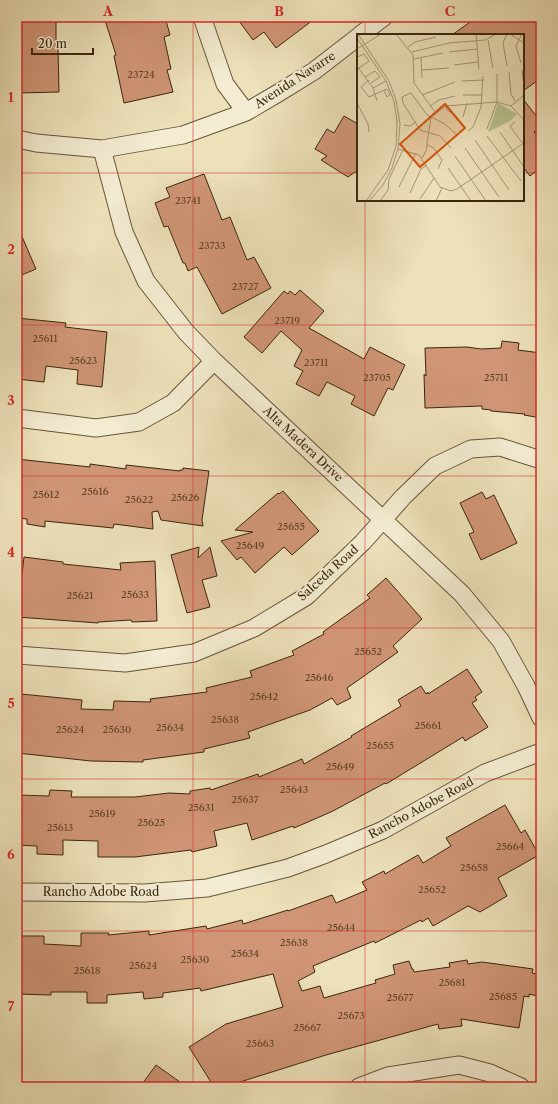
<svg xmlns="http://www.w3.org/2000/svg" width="558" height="1104" viewBox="0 0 558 1104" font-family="'Libre Caslon Text',serif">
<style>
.building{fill:#d09576;stroke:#3a260d}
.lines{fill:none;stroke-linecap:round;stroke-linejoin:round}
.minor-casing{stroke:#675538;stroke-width:19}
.minor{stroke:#f3ecd2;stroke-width:17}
.grid{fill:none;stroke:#d62828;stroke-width:1;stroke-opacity:0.55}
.labels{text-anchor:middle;stroke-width:4;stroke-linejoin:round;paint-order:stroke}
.number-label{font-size:10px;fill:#604227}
.street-label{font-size:12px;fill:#3a260d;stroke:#f3ecd2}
.inset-road{fill:none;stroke:#a59675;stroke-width:1}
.view{fill:#d7540c;fill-opacity:0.15;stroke:#d7540c;stroke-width:2}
.inset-edge{fill:none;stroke:#3a260d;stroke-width:2}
.neatline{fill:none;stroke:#d62828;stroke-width:1.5}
.grid-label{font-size:13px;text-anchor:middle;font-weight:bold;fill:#d62828}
</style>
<rect width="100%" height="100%" fill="#ede1ba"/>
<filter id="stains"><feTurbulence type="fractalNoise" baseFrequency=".005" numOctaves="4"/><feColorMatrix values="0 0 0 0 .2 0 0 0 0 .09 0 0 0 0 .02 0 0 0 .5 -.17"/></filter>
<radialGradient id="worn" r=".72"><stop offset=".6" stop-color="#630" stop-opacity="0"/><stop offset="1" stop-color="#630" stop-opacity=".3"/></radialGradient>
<!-- building -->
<path class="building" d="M17,17H56V48H58L59,92L17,93Z
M104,17H165L170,35L164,37L171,69L167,70L173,92L124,103L114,56L116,55Z
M236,17H317L276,48L264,32L253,40Z
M477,17H541V78L523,91V35H452Z
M523,99L541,122V127L534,132L541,141V167L530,176L523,167Z
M344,116L358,124V170L348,177L321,160L327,156L315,149L327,129L334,133Z
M204,174L222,220L230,217L247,260L254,257L271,288L222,314L197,267L188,271L185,263H183L168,226L164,227L155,203L170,197L166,188Z
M17,225L36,269L17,277Z
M300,290L324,311L309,328L364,359L370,347L405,365L393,390L388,388L374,416L351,404L355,396L327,382L319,396L296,384L303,371L294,366L302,350L281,331L262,353L244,337L284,291L288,294L290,291L295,295Z
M17,318L66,323L65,327L107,332L102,387L77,384L78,370L46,366L44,382L17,379Z
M502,341L519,343L518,350L541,353V418L524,415L525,414L491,411V410L482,409V406L425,408L424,374L426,376L425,348L467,347L481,349L501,348Z
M17,459L90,467V464L126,469V465L180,471V470H183V468L209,471L202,520L203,526L161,520L158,511L152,512L153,529L114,524L113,528L45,521V527L27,524V519L17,518Z
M283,491L319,531L292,555L284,547L255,573L241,557L237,560L221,541L253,532L235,530L278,493L279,494Z
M482,492L486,499L494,495L517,543L481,560L469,534L474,532L460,503Z
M199,547L198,558L210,547L217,576L202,580L210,607L187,613L171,555Z
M24,557L63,562V564L121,570L120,563L155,561L157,621L132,622L131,620L98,622V623L17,617Z
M386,578L422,619L393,646L398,652L347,688L351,698L337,705L332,698L310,710L248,732L250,738L204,749V752L143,760V762L91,761L17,753V703H19L21,694L82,700L81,709L113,710L114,701L151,702L150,699L207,692L206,688L252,677L250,671L294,655L292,651L324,634L323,632L370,598L367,595Z
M467,669L482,692L475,697L477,700L472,703L488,727L465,741L463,737L386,784L385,783L333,811L294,828L293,826L252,840L247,823L214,831L217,846L192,852L191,850L135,857H98V841L63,840V855L37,854V846L17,845V795L49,796L50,790L72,791L71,797H135L169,793L190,794V791L210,788L211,790L258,774L259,777L302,759L304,764L352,737L351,736L401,706L398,700L421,686L426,694L428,692V694Z
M505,805L521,833L525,830L539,855L498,878L507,896L480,912L468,906L433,926L428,918L422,922L421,920L375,943L374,941L313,966L315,972L298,981L302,991L320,986L324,998L376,983L375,980L395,974L393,965L409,961L412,969H413L414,972L450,967L449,963L467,960L468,964L482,962L533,969L532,973L541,975L538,996L529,994V997L524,996L519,1028L461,1019L462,1026L439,1029L438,1024L326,1055L240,1082L232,1087H214L189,1047L226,1024L283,1007L273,974L201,991L200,988L163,993V997L144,999L143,992L107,995V1003H87V992H51V995L17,994L19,936H44V944L81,946V933H109L108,935L149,931V935L206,926L207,929L242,920L243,924L288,910V911L332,895L336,903L367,890L362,882L384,871L385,874L418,855L423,863L451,846L446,838Z
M156,1065L187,1087H140Z"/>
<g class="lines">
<defs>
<path id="minor" d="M202,17L225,84L246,112
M360,35L384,17
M17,139L36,143L102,149L183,135L246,112L280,92L314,71L358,37
M102,149L124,232L146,281L186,332L214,361L462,594L501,641L526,686L541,718
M17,418L96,428L139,422L173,403L214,361
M17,655L125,663L194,653L254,628L307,596L363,542L403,497L435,466L471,449L500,447L541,460
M17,892L145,893L207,888L288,868L326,854L383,830L485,773L541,752
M359,1087L388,1076L459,1065L490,1073L521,1087"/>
</defs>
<!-- minor casing -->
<use href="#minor" class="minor-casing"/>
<!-- minor -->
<use href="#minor" class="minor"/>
</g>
<!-- grid -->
<path class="grid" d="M193,17V1087M365,17V35M17,173H358M523,173H541M365,200V1087M17,325H541M17,476H541M17,628H541M17,779H541M17,931H541"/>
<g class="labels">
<!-- number labels -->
<g class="number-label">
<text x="141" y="78">23724</text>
<text x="188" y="204">23741</text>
<text x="212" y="249">23733</text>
<text x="245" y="290">23727</text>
<text x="287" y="324">23719</text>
<text x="45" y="342">25611</text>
<text x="83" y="364">25623</text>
<text x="316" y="366">23711</text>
<text x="377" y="381">23705</text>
<text x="496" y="381">25711</text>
<text x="95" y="495">25616</text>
<text x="46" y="498">25612</text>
<text x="185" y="501">25626</text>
<text x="139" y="503">25622</text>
<text x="291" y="530">25655</text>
<text x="250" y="549">25649</text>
<text x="135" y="598">25633</text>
<text x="80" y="599">25621</text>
<text x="368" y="655">25652</text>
<text x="319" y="681">25646</text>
<text x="264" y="700">25642</text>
<text x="225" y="723">25638</text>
<text x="428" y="729">25661</text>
<text x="170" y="731">25634</text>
<text x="70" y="733">25624</text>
<text x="117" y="733">25630</text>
<text x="380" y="749">25655</text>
<text x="340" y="770">25649</text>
<text x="294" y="793">25643</text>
<text x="245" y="803">25637</text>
<text x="201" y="811">25631</text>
<text x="102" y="817">25619</text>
<text x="151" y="826">25625</text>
<text x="60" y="831">25613</text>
<text x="510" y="850">25664</text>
<text x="474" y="871">25658</text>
<text x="432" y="893">25652</text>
<text x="341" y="931">25644</text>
<text x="294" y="946">25638</text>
<text x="245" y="957">25634</text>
<text x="195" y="963">25630</text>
<text x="143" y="969">25624</text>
<text x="87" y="974">25618</text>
<text x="452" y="986">25681</text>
<text x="503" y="1000">25685</text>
<text x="400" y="1001">25677</text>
<text x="351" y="1019">25673</text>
<text x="307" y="1031">25667</text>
<text x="260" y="1047">25663</text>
</g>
<!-- street labels -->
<g class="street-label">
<text transform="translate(295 80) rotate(-33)" y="4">Avenida Navarre</text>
<text transform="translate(303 444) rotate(43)" y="4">Alta Madera Drive</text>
<text transform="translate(328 573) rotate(-42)" y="4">Salceda Road</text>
<text transform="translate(421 808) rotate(-28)" y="4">Rancho Adobe Road</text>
<text x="101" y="896">Rancho Adobe Road</text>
</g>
</g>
<!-- overview -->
<g transform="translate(357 34)">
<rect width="167" height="167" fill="#ede1ba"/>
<path d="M141,69L160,80L153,87L131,98Z" fill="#b6c391"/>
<path class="inset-road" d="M1,0L32,47L39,66L43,90L41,115L35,134L26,151L12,167M39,0L56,21L57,49L78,78M119,0L122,35M150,0L146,9L150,32M153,0L167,9M0,4L29,47L37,67L40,87L39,112L31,136L9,167M131,6L136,34M51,13L58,8L79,3M0,15L24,0M55,18L92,9L128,6L139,0M92,18L120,15M0,23L7,20L12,27L2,34M64,23L65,44M57,25L86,19M164,29L159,12L165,0M97,31L121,28M0,32L16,54L29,47M65,36L92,34M165,36L167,52M152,38L154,60L158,67M8,43L18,37L23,43L14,49M12,46L4,53L12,63L30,55L33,61L30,63L27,56M105,47L127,46M16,54L20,67M65,61L98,48M106,61H125M0,69L11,90L12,98M73,72L82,66L98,62M89,72L90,76L99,82M154,72L167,61M106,83L110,69M158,88L153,92L167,111M47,91L53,92L59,88M130,95L140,68V40M111,97L116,93L124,73L126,42M143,98L167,133M130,102L164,147M118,106L152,156M70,111L77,114L85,126L81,135M94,114L83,102L63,96L46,69L45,63L54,59L70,81L88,90L101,102M108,114L142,163M41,115L62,121L83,153L94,157L100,155L167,109M98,122L129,167M65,124L69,117L74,83L89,72L140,68L154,72L167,86M91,134L114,167M42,153L59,119M53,159L64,135L70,131M63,165L77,144M23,167L31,156L32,145L46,116M79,167L85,154"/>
<path class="view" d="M88,70L108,94L63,133L43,110Z"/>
<rect width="167" height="167" class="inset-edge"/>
</g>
<!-- margin -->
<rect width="558" height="1104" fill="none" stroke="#ede1ba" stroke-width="44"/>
<!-- scale -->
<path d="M32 48v6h61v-6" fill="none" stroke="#3a260d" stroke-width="2"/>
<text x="38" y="48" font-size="12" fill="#3a260d" stroke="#f3ecd2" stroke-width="3" paint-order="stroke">20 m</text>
<rect x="22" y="22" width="514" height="1060" class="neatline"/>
<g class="grid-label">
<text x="108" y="16">A</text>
<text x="279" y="16">B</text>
<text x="450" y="16">C</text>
<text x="11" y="102">1</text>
<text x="11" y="254">2</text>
<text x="11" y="405">3</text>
<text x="11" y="557">4</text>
<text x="11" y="708">5</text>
<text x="11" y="859">6</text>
<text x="11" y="1011">7</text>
</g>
<rect width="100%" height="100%" filter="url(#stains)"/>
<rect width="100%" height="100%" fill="url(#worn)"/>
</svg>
